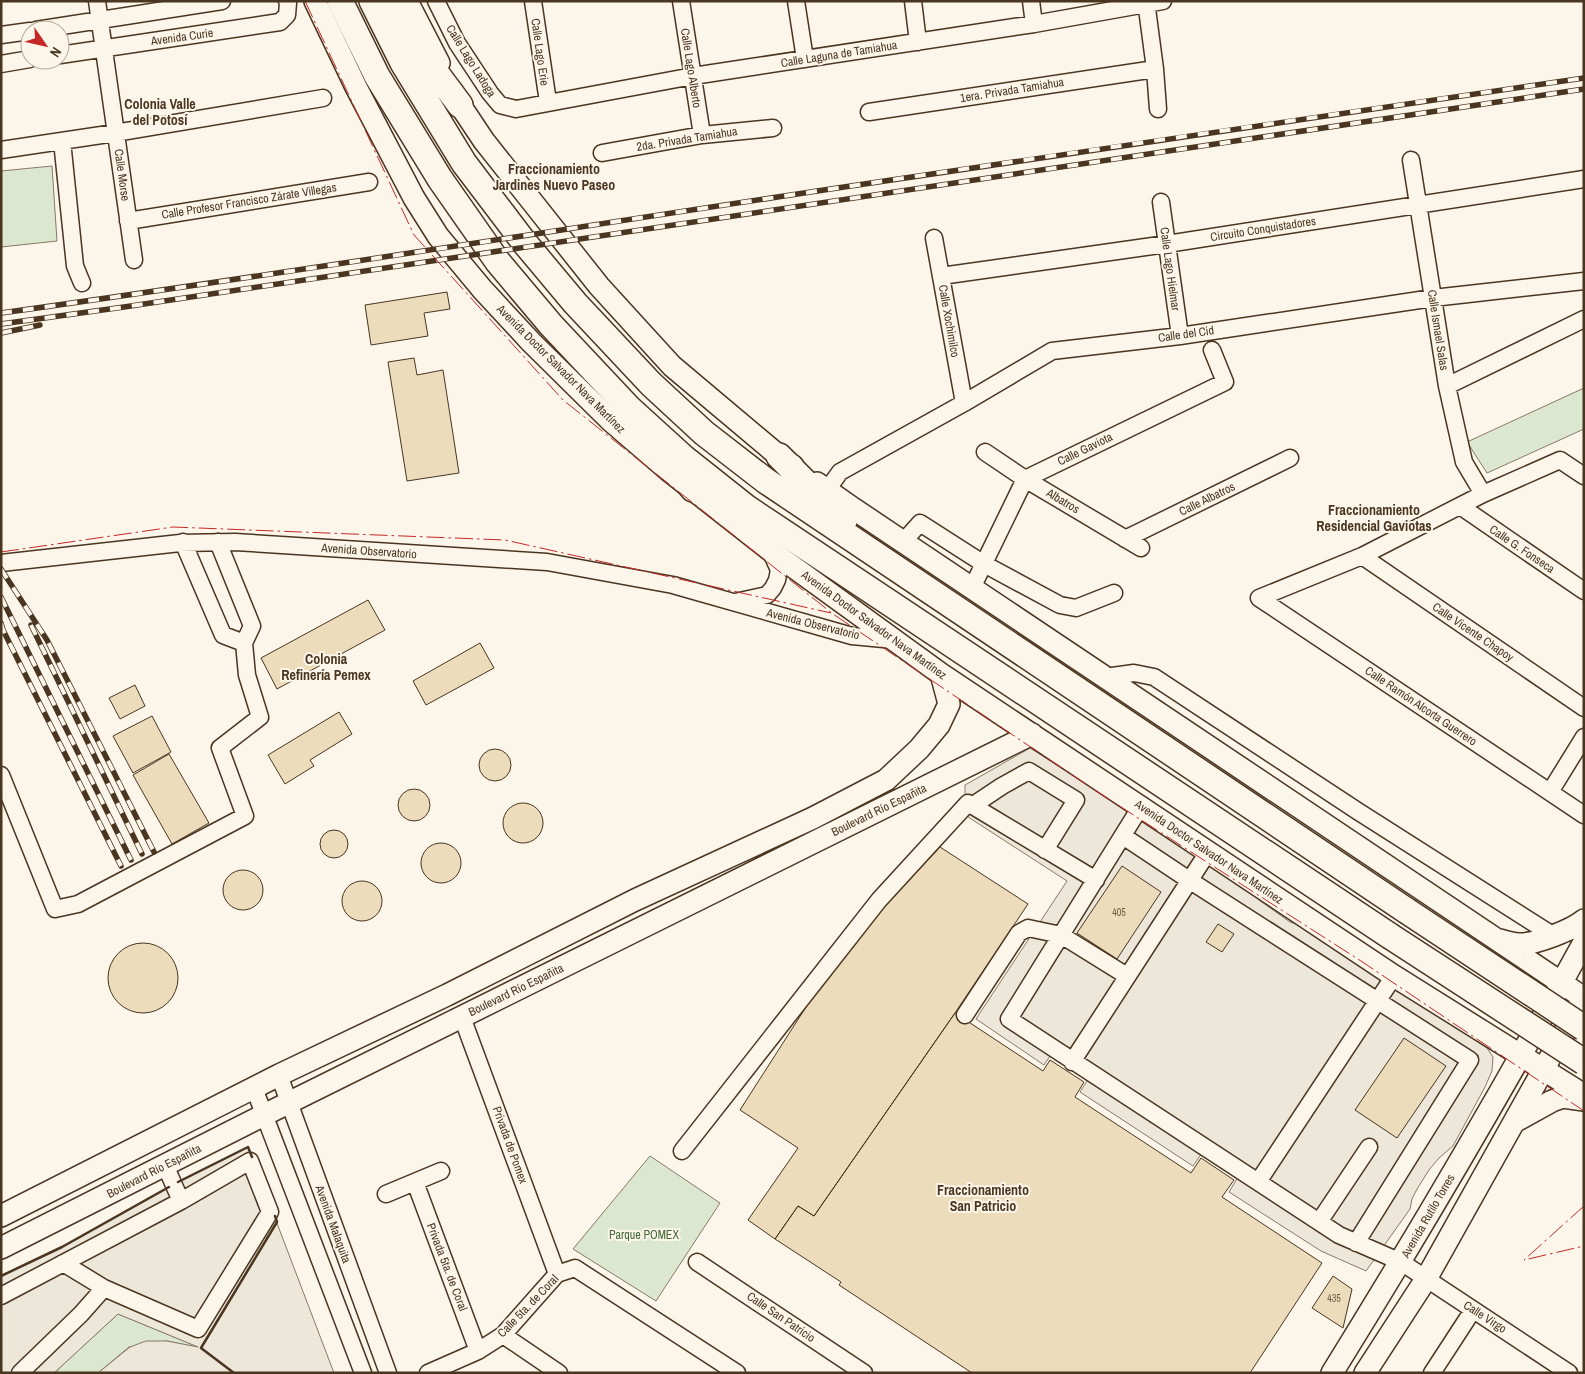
<svg xmlns="http://www.w3.org/2000/svg" width="1585" height="1374" viewBox="0 0 1585 1374" font-family="'Archivo Narrow',sans-serif">
<style>
.green{fill:#dce7d0;stroke:#887966}
.parking{fill:#ede7d9;stroke:#887966}
.building{fill:#ecdcbc;stroke:#4a3520}
.lines{fill:none;stroke-linecap:round;stroke-linejoin:round}
.minor-casing{stroke:#4a3520;stroke-width:19}
.major-casing{stroke:#4a3520;stroke-width:24}
.highway-casing{stroke:#4a3520;stroke-width:28}
.minor{stroke:#fbf6e9;stroke-width:16}
.major{stroke:#fbf6e9;stroke-width:21}
.highway{stroke:#fbf6e9;stroke-width:25}
.rail-casing{stroke:#4a3520;stroke-width:5.5}
.rail{stroke:#fbf6e9;stroke-width:4;stroke-dasharray:11;stroke-linecap:butt}
.highway-bridge-casing{stroke:#4a3520;stroke-width:28;stroke-linecap:butt}
.highway-bridge{stroke:#fbf6e9;stroke-width:25}
.wall{stroke:#4a3520;stroke-width:2.5}
.power{stroke:#c62828;stroke-width:1;stroke-dasharray:18 4 2.5 4;stroke-linecap:butt}
.labels{text-anchor:middle;stroke-width:4;stroke-linejoin:round;paint-order:stroke}
.number-label{font-size:10px;fill:#725f47}
.street-label{font-size:12px;fill:#4a3520;stroke:#fbf6e9}
.park-label{font-size:12px;fill:#436837;stroke:#fbf6e9}
.neighbourhood-label{font-size:14px;font-weight:bold;fill:#4a3520;stroke:#fbf6e9}
</style>
<rect width="100%" height="100%" fill="#fbf6e9"/>
<!-- green -->
<path class="green" d="M52,166L57,241L1,247V171Z
M1584,388V429L1487,473L1467,442Z
M650,1156L720,1203L656,1301L573,1249Z
M118,1314L201,1348L167,1341L129,1347L98,1373H54Z"/>
<!-- parking -->
<path class="parking" d="M1030,748L1245,884L1259,900L1290,922L1313,930L1487,1048L1493,1057L1492,1071L1485,1087L1453,1146L1439,1158L1429,1170L1417,1189L1412,1199L1410,1209L1366,1271L1321,1251L1229,1192L1238,1177L1202,1153L1193,1166L1080,1092L1089,1078L1052,1053L1044,1065L976,1019L1067,881L965,815V785Z
M248,1147L334,1373H98L130,1347L146,1341H167L198,1347L118,1314L54,1373H1V1276L62,1247L174,1184Z"/>
<!-- building -->
<path class="building" d="M447,292L450,309L424,313L428,336L371,345L365,305Z
M414,358L417,375L443,370L459,473L407,481L388,362Z
M368,600L385,630L277,689L261,658Z
M480,643L494,668L426,705L413,681Z
M135,685L145,706L120,719L109,698Z
M339,712L352,734L310,760L314,766L285,784L268,755Z
M152,716L171,752L133,773L113,736Z
M479 765a16 16 0 1 1 32 0a16 16 0 1 1-32 0Z
M169,754L209,823L172,844L133,775Z
M398 805a16 16 0 1 1 32 0a16 16 0 1 1-32 0Z
M503 823a20 20 0 1 1 40 0a20 20 0 1 1-40 0Z
M320 844a14 14 0 1 1 28 0a14 14 0 1 1-28 0Z
M421 863a20 20 0 1 1 40 0a20 20 0 1 1-40 0Z
M940,847L1028,904L955,1013L814,1216L798,1206L775,1239L748,1220L798,1148L740,1110L840,954Z
M1122,866L1161,892L1117,959L1077,933Z
M223 890a20 20 0 1 1 40 0a20 20 0 1 1-40 0Z
M342 901a20 20 0 1 1 40 0a20 20 0 1 1-40 0Z
M1218,924L1234,934L1222,952L1206,942Z
M108 978a35 35 0 1 1 70 0a35 35 0 1 1-70 0Z
M955,1013L1043,1071L1050,1060L1084,1082L1075,1097L1191,1173L1201,1158L1234,1180L1222,1197L1322,1263L1250,1373H972L839,1285L841,1282L775,1239L798,1206L814,1216Z
M1404,1038L1446,1066L1397,1138L1355,1110Z
M1333,1276L1352,1289L1343,1328L1312,1308Z"/>
<g class="lines">
<defs>
<path id="minor" d="M97,1L134,260
M436,1L457,43L490,93L500,105L516,109L693,76L1034,24L1163,1
M533,1L548,102
M681,1L702,135
M796,1L805,59
M913,1L918,42
M1031,1L1034,24
M1146,1L1155,69L1158,109
M36,30L222,1
M1,35L30,31
M60,55L280,22L287,15L288,3L287,1
M1,64L30,59
M869,112L1155,69
M62,141L75,266L82,283
M1,150L115,133L323,98
M602,153L702,135L773,128
M1411,160L1447,386L1464,462L1483,494
M1161,202L1180,336
M128,221L369,182
M934,238L964,403
M941,276L1167,244L1584,179
M1447,386L1584,319
M985,452L1025,479L1141,548
M827,490L840,472L964,403L1052,351L1180,336L1433,298L1584,281
M1460,506L1584,591
M1125,539L1290,458
M183,542L223,635L244,643
M903,542L920,523L984,564L1060,605L1076,608L1114,593
M1362,556L1584,708
M1,563L180,543L235,542L547,562L673,585L852,636L894,640
M972,588L1025,479L1225,382L1212,350
M1259,598L1584,815
M1259,598L1362,556L1483,494L1560,460L1584,476
M735,602L767,595L773,588L777,580L779,570L770,550
M1105,677L1134,673L1154,677L1359,812L1554,936
M1,775L55,909L78,904L245,816L220,748L260,717L247,675L244,643L252,626L218,542
M1550,792L1584,737
M972,806L1002,786L1029,771L1076,800L1045,850
M1141,806L1009,1019L1339,1235L1401,1262L1569,1373
M1123,836L1189,880L1470,1060L1356,1243
M965,1015L1019,933L1028,928L1061,935L1127,976
M462,1017L557,1274
M1072,1062L1208,852
M279,1075L388,1373
M254,1088L363,1373
M682,1151L879,900L968,803L1096,880
M165,1165L181,1201
M415,1182L478,1351
M1258,1182L1394,976
M386,1194L441,1171
M1319,1222L1369,1147
M697,1262L864,1373
M1,1296L181,1201L250,1161L270,1212L198,1329L104,1288L63,1263
M503,1335L559,1373
M20,1373L81,1314L104,1288
M428,1373L478,1351L503,1335L557,1274L575,1268L737,1373
M1432,1373L1473,1310"/>
<path id="major" d="M315,1L356,87L414,198L438,236L482,289L531,342L611,421L668,470L770,550L941,674L1394,976L1584,1095
M407,1L439,63
M452,91L460,105L484,141L599,286L672,366L779,456L793,466
M817,483L854,509L1584,998
M1500,940C1506,942 1514,944 1520,944C1536,944 1572,930 1584,920
M1514,1122L1552,1101L1563,1097L1584,1100
M1,1216L279,1075L447,995L635,900L813,818L886,780L919,749L939,725L949,704L941,674
M1,1248L264,1115L1032,734
M1332,1373C1420,1231 1504,1088 1584,942
M1365,1373L1426,1279L1579,1006"/>
<path id="highway" d="M340,1L377,76L440,179L498,262L551,325L629,408L684,458L747,508L1390,936
M372,1L403,63L464,163L524,242L575,303L651,384L704,433L766,481L1407,911
M390,11L460,105
M779,456L844,521
M669,459L693,489"/>
</defs>
<!-- minor casing -->
<use href="#minor" class="minor-casing"/>
<!-- major casing -->
<use href="#major" class="major-casing"/>
<!-- highway casing -->
<use href="#highway" class="highway-casing"/>
<!-- minor -->
<use href="#minor" class="minor"/>
<!-- major -->
<use href="#major" class="major"/>
<!-- highway -->
<use href="#highway" class="highway"/>
<defs>
<path id="rail" d="M1,313C283,274 563,229 844,187C1090,150 1337,114 1584,78
M1,324L124,307L1584,89
M1,333L40,325
M1,569L47,640L154,852
M1,597L131,860
M1,623L3,630L121,866
M31,625L142,854"/>
</defs>
<!-- rail casing -->
<use href="#rail" class="rail-casing"/>
<!-- rail -->
<use href="#rail" class="rail"/>
<defs>
<path id="highway-bridge" d="M1407,911L1584,1028
M1390,936L1584,1062"/>
</defs>
<!-- highway-bridge casing -->
<use href="#highway-bridge" class="highway-bridge-casing"/>
<!-- highway-bridge -->
<use href="#highway-bridge" class="highway-bridge"/>
<!-- wall -->
<path class="wall" d="M178,1182L248,1147L252,1157
M1,1276L62,1247L169,1187
M234,1373L201,1348L277,1222L275,1216"/>
<!-- power -->
<path class="power" d="M305,1L414,235L563,400L833,614L1093,789L1364,963L1584,1111
M1,552L173,527L505,540L831,613
M1584,1206L1524,1260L1584,1246"/>
</g>
<g class="labels">
<!-- number labels -->
<g class="number-label">
<text x="1119" y="916">405</text>
<text x="1334" y="1302">435</text>
</g>
<!-- street labels -->
<g class="street-label">
<text transform="translate(182 37) rotate(-8)" y="4">Avenida Curie</text>
<text transform="translate(540 52) rotate(82)" y="4">Calle Lago Erie</text>
<text transform="translate(839 54) rotate(-9)" y="4">Calle Laguna de Tamiahua</text>
<text transform="translate(471 61) rotate(58)" y="4">Calle Lago Ladoga</text>
<text transform="translate(691 68) rotate(81)" y="4">Calle Lago Alberto</text>
<text transform="translate(1012 90) rotate(-9)" y="4">1era. Privada Tamiahua</text>
<text transform="translate(687 139) rotate(-9)" y="4">2da. Privada Tamiahua</text>
<text transform="translate(122 175) rotate(82)" y="4">Calle Morse</text>
<text transform="translate(249 201) rotate(-9)" y="4">Calle Profesor Francisco Zárate Villegas</text>
<text transform="translate(1263 229) rotate(-9)" y="4">Circuito Conquistadores</text>
<text transform="translate(1170 269) rotate(82)" y="4">Calle Lago Hielmar</text>
<text transform="translate(949 321) rotate(80)" y="4">Calle Xochimilco</text>
<text transform="translate(1438 330) rotate(81)" y="4">Calle Ismael Salas</text>
<text transform="translate(1186 334) rotate(-8)" y="4">Calle del Cid</text>
<text transform="translate(561 369) rotate(45)" y="4">Avenida Doctor Salvador Nava Martínez</text>
<text transform="translate(1085 449) rotate(-26)" y="4">Calle Gaviota</text>
<text transform="translate(1207 499) rotate(-26)" y="4">Calle Albatros</text>
<text transform="translate(1063 501) rotate(31)" y="4">Albatros</text>
<text transform="translate(1522 549) rotate(34)" y="4">Calle G. Fonseca</text>
<text transform="translate(369 551) rotate(4)" y="4">Avenida Observatorio</text>
<text transform="translate(813 624) rotate(14)" y="4">Avenida Observatorio</text>
<text transform="translate(874 625) rotate(36)" y="4">Avenida Doctor Salvador Nava Martínez</text>
<text transform="translate(1473 632) rotate(34)" y="4">Calle Vicente Chapoy</text>
<text transform="translate(1421 706) rotate(34)" y="4">Calle Ramón Alcorta Guerrero</text>
<text transform="translate(879 810) rotate(-26)" y="4">Boulevard Río Españita</text>
<text transform="translate(1209 852) rotate(34)" y="4">Avenida Doctor Salvador Nava Martínez</text>
<text transform="translate(516 990) rotate(-26)" y="4">Boulevard Río Españita</text>
<text transform="translate(510 1145) rotate(70)" y="4">Privada de Pomex</text>
<text transform="translate(154 1171) rotate(-27)" y="4">Boulevard Río Españita</text>
<text transform="translate(1428 1216) rotate(-60)" y="4">Avenida Rutilo Torres</text>
<text transform="translate(333 1224) rotate(70)" y="4">Avenida Malaquita</text>
<text transform="translate(447 1267) rotate(69)" y="4">Privada 5ta. de Coral</text>
<text transform="translate(528 1306) rotate(-46)" y="4">Calle 5ta. de Coral</text>
<text transform="translate(781 1317) rotate(34)" y="4">Calle San Patricio</text>
<text transform="translate(1485 1317) rotate(33)" y="4">Calle Virgo</text>
</g>
<!-- park labels -->
<g class="park-label">
<text x="644" y="1239">Parque POMEX</text>
</g>
<!-- neighbourhood labels -->
<g class="neighbourhood-label">
<text x="160" y="109">Colonia Valle<tspan x="160" dy="16">del Potosí</tspan></text>
<text x="554" y="174">Fraccionamiento<tspan x="554" dy="16">Jardines Nuevo Paseo</tspan></text>
<text x="1374" y="515">Fraccionamiento<tspan x="1374" dy="16">Residencial Gaviotas</tspan></text>
<text x="326" y="664">Colonia<tspan x="326" dy="16">Refinería Pemex</tspan></text>
<text x="983" y="1195">Fraccionamiento<tspan x="983" dy="16">San Patricio</tspan></text>
</g>
</g>
<!-- border -->
<rect width="1585" height="1374" fill="none" stroke="#4a3520" stroke-width="5"/>
<!-- north arrow -->
<g transform="translate(45 45) rotate(124)"><circle r="24" fill="#fbf6e9" stroke="#b4a999"/>
<path d="M0-4L9 19L0 12L-9 19Z" fill="#c62828"/>
<text y="-8" font-size="14" font-weight="bold" text-anchor="middle" fill="#4a3520">N</text>
</g>
</svg>
